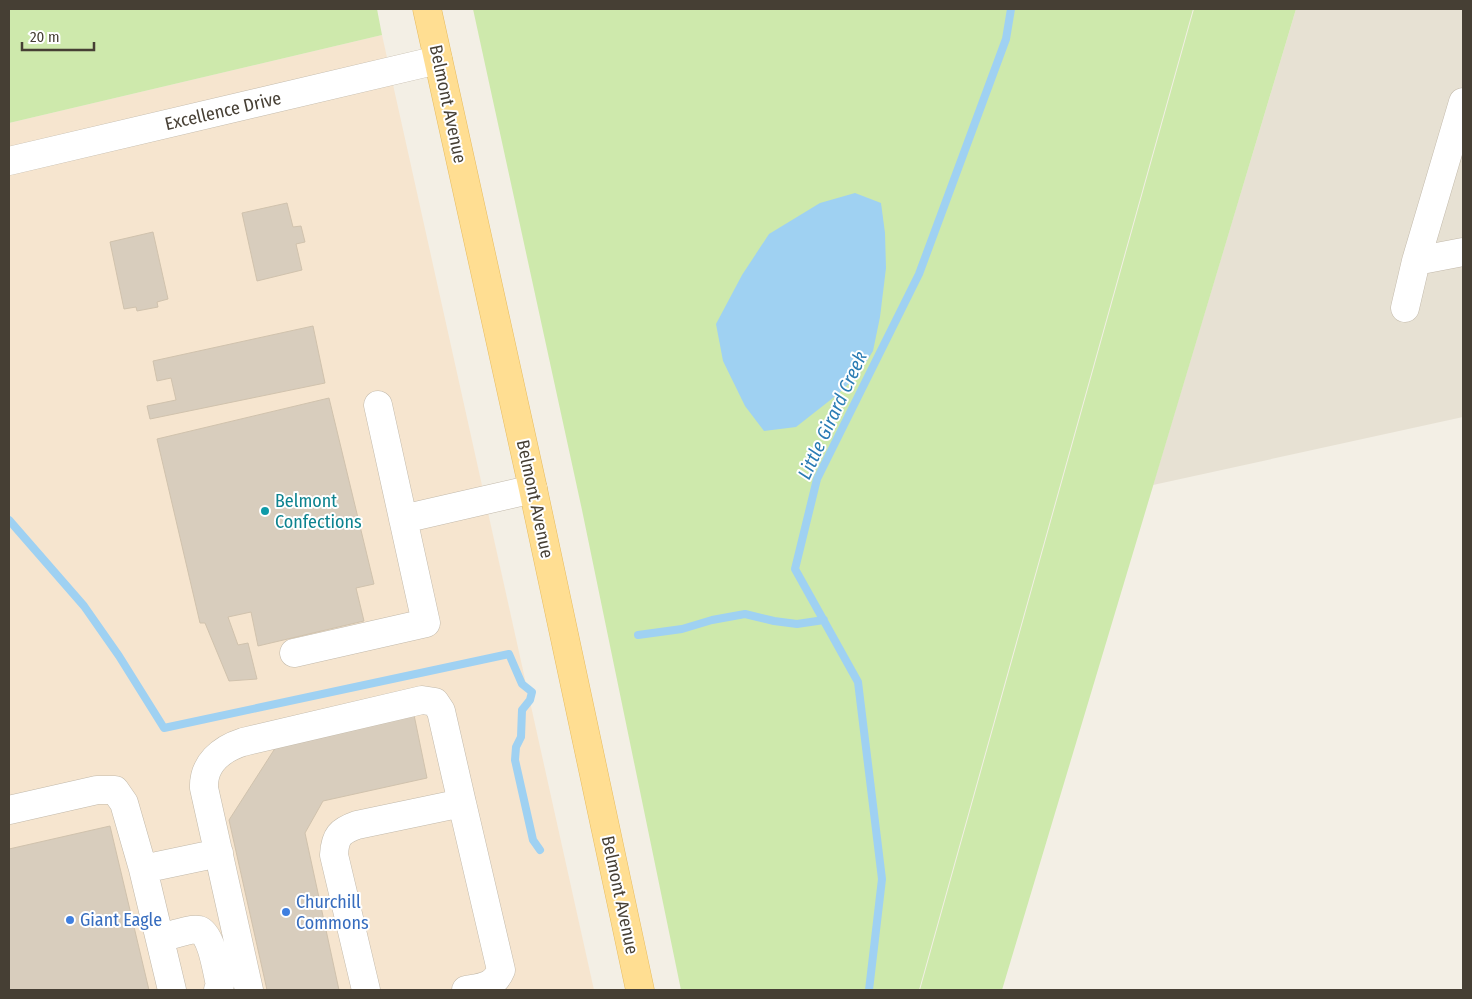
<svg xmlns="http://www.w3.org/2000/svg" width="1472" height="999" viewBox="0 0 1472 999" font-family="'Fira Sans Condensed',sans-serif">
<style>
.residential{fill:#e7e1d3}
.commercial{fill:#f6e5cf}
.green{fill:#cee9ac}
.water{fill:#9fd1f2}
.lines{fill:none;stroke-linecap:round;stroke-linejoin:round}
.stream{stroke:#9fd1f2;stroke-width:8}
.building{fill:#d8cdbd;stroke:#d0c2ad}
.minor-casing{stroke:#c2b9aa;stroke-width:29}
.major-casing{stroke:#e7bc60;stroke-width:29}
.minor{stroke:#fff;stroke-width:28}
.major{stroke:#ffde92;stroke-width:28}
.culture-dot{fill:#0f9aa8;stroke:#fff;stroke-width:2}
.shop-dot{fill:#3f7fe0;stroke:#fff;stroke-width:2}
.labels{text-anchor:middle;stroke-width:4;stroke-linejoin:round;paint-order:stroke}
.street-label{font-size:18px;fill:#463f34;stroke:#fff}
.culture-label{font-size:18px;fill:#0d838f;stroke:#fff;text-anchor:start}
.shop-label{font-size:18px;fill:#366cbe;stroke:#fff;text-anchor:start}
.water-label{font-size:19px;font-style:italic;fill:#2b7cb4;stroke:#fff}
</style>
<rect width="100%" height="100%" fill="#f3efe5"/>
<!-- residential -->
<path class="residential" d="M1296,9H1463V417L1153,485Z"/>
<!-- commercial -->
<path class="commercial" d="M382,35L594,990H9V123Z"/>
<!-- green -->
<path class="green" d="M9,9H377L382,35L9,123Z
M473,9H1193L919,990H681L582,510Z
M1194,9H1296L1002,990H920Z"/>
<!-- water -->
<path class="water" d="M855,193L881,203L885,233L886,268L880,317L873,351L858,375L838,394L796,427L764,431L745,406L723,361L716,324L742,275L769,234L820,203Z"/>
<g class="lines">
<!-- stream -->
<path class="stream" d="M9,520L84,606L119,656L164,728L509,654L522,684L532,692L530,700L522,710L521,737L516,747L515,760L533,840L540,850
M638,635L682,629L712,620L745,614L774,621L797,624L824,620
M869,990L882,879L858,682L795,569L817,479L919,274L1006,39L1011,9"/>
</g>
<!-- building -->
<path class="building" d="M287,203L293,227L301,226L305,242L296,244L302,270L257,281L242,213Z
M153,232L168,299L157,302L158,307L137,311L136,307L124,309L110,242Z
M313,326L325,383L150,419L147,406L176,400L171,378L157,381L153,361Z
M329,398L374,584L356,588L364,621L258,646L251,612L228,617L238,645L248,643L257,679L229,681L205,623H200L157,439Z
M413,710L427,778L323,801L305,833L339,990H267L229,820L281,739Z
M110,826L149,990H9V849Z"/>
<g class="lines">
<defs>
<path id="minor" d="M9,161L438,60
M1416,261L1463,252
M1405,308L1416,261L1463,102
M403,519L533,489
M294,653L426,623L378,405
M462,803L501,970C494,987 482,987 466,990
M9,810L97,790H115L124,803L143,869L172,990
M143,869L219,853
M160,938C170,936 190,928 199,930C212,934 217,973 220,985L218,990
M249,990L204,788C203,764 221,749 243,742L422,700L435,702L441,711L462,803L357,825C340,831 335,836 334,855L366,990"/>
<path id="major" d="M427,9L533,489L640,990"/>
</defs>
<!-- minor casing -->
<use href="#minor" class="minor-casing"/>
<!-- major casing -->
<use href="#major" class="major-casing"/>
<!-- minor -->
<use href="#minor" class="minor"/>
<!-- major -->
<use href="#major" class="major"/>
</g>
<!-- markers -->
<circle class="culture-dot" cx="265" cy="511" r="5"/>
<g class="shop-dot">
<circle cx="286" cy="912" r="5"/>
<circle cx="70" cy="920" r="5"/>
</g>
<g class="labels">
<!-- street labels -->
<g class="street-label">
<text transform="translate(448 104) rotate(78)" y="6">Belmont Avenue</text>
<text transform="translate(223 111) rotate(-13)" y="6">Excellence Drive</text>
<text transform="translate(535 499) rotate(78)" y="6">Belmont Avenue</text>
<text transform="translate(620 895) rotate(78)" y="6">Belmont Avenue</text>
</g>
<!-- culture labels -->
<g class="culture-label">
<text x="275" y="507">Belmont<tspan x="275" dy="21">Confections</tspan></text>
</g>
<!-- shop labels -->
<g class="shop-label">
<text x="296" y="908">Churchill<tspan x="296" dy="21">Commons</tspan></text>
<text x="80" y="926">Giant Eagle</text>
</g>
<!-- water labels -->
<g class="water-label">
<text transform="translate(832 415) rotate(-65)" y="7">Little Girard Creek</text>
</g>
</g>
<!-- border -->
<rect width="1472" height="999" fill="none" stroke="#463f34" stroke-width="20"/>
<!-- scale -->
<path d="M22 42v8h72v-8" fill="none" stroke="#463f34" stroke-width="2.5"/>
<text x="30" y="42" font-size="15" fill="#463f34" stroke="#ffffff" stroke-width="4" paint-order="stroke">20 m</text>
</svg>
